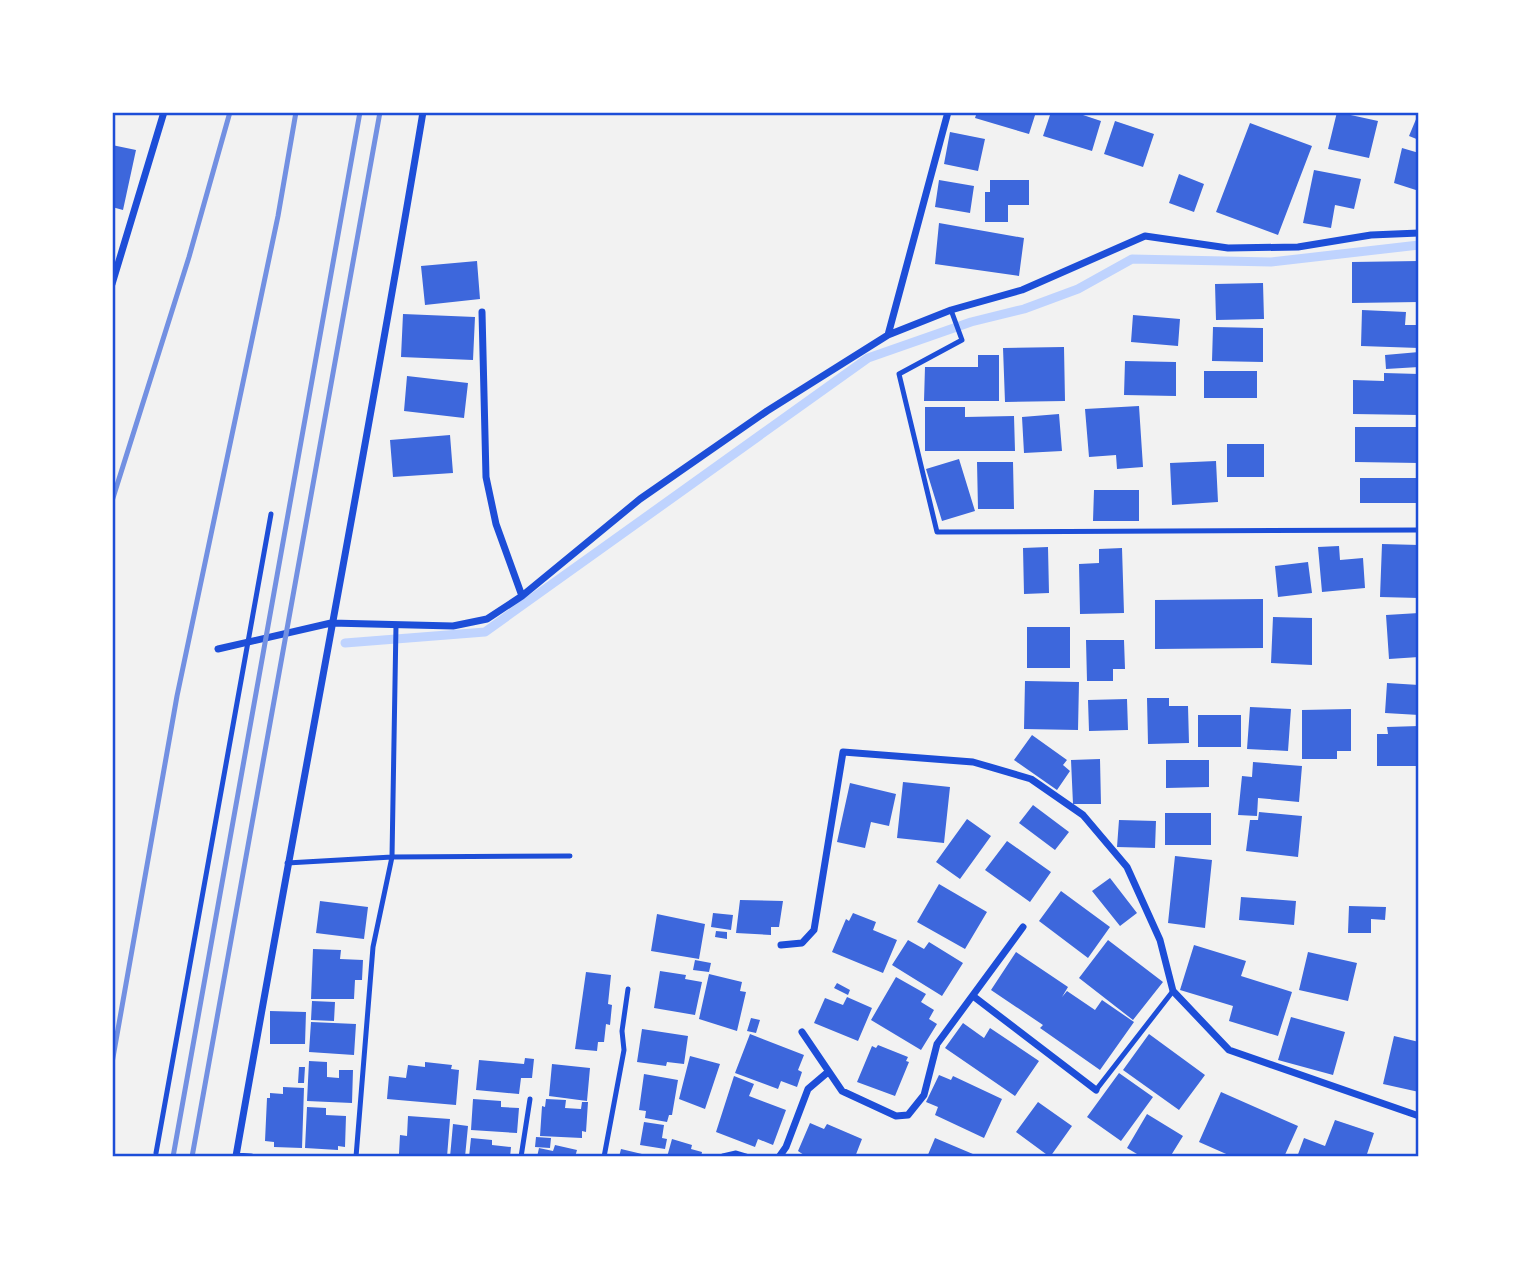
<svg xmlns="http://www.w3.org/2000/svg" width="1531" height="1269" viewBox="0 0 1531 1269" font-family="Barlow,sans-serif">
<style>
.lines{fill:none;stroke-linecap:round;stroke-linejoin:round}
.stream{stroke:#bfd3fe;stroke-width:9}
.building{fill:#3d67dc}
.service{stroke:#1d4ed8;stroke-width:5}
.minor{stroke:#1d4ed8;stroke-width:7}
.rail{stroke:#7290e2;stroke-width:5}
.neatline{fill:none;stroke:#1d4ed8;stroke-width:2.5}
</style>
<rect width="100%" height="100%" fill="#f2f2f2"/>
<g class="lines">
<!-- stream -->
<path class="stream" d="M345,643L485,632L868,358L971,322L1024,309L1078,289L1132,259L1271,262L1419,245"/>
</g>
<!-- building -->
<path class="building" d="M977,112H1036L1029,134L975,118Z
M1051,112H1074L1101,121L1092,151L1043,136Z
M1337,112L1378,121L1369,158L1328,149Z
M1419,112V140L1409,136Z
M1115,121L1154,134L1143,167L1104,154Z
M1250,123L1312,146L1278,235L1216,212Z
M950,132L985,139L978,171L944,164Z
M112,145L136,150L123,210L112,207Z
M1402,148L1419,153V191L1394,183Z
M1314,170L1361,179L1354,209L1335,205L1331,228L1303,223Z
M1179,174L1204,184L1194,212L1169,203Z
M939,180L974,186L970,213L935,207Z
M990,180H1029V205H1008V222H985V192H990Z
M939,223L1024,238L1019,276L935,264Z
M477,261L480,299L425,305L421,266Z
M1419,261V302L1352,303V262Z
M1263,283L1264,319L1216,320L1215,284Z
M1362,310L1406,312L1405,325H1419V348L1361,346Z
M403,314L475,317L473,360L401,357Z
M1133,315L1180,319L1178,346L1131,342Z
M1213,327L1263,328V362L1212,361Z
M1064,347L1065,401L1005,402L1003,348Z
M1419,352V367L1386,369L1385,355Z
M978,355H999V401H924L925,367H978Z
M1125,361L1176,362V396L1124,395Z
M1204,371H1257V398H1204Z
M1384,373L1419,374V415L1353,414V380L1384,381Z
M407,376L468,383L464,418L404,411Z
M1139,406L1143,467L1117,469L1116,455L1089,457L1085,409Z
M925,407H965V417L1014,416L1015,451H925Z
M1059,414L1062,451L1024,453L1022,417Z
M1355,427H1419V463L1355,462Z
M450,435L453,473L393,477L390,440Z
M1227,444H1264V477H1227Z
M959,459L975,511L942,521L926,469Z
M1216,461L1218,502L1172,505L1170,463Z
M977,462H1013L1014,509H978Z
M1360,478H1419V503H1360Z
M1094,490H1139V521H1093Z
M1382,544L1419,545V598L1380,597Z
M1339,546L1340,560L1363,558L1365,588L1322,592L1318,547Z
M1048,547L1049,593L1024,594L1023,548Z
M1122,548L1124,613L1080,614L1079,564L1099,563V549Z
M1308,562L1312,593L1278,597L1275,566Z
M1263,599V648L1155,649V600Z
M1419,613V657L1389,659L1386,615Z
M1273,617L1312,618V665L1271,663Z
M1027,627H1070V668H1027Z
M1086,640H1124L1125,669H1113V681H1087Z
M1025,681L1079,682L1078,730L1024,729Z
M1387,683L1419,685V715L1385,713Z
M1147,698H1169V706H1188L1189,743L1148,744Z
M1127,699L1128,730L1089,731L1088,700Z
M1250,707L1291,709L1288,751L1247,749Z
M1351,709V751H1337V759H1302V710Z
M1198,715H1241V747H1198Z
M1419,726V766H1377V734H1388L1387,727Z
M1032,735L1067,760L1063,765L1070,771L1057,790L1014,760Z
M1100,759L1101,804H1073L1071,760Z
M1166,760H1209V787L1166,788Z
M1253,762L1302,766L1299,802L1258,798L1257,816L1238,815L1242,776L1252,777Z
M903,782L950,787L944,843L897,838Z
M850,783L896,794L889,826L871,822L865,848L837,842Z
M1033,805L1069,832L1055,850L1019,823Z
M1259,812L1302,816L1298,857L1246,851L1250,820H1258Z
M1165,813H1211V845H1165Z
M967,819L991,836L960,879L936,862Z
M1119,820L1156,821L1155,848L1117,847Z
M1007,841L1051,872L1030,902L985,870Z
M1175,856L1212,860L1205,928L1168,923Z
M1110,878L1137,913L1120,926L1092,891Z
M939,884L987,912L965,949L917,922Z
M1061,891L1110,927L1088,958L1039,921Z
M1241,897L1296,901L1294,925L1239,920Z
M740,900L783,901L779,927H771V935L736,933Z
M320,901L368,907L364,939L316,933Z
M1349,906L1386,907L1385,920L1371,919V933H1348Z
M713,913L733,915L731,930L711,927Z
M853,913L876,922L873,930L897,940L883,973L832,952L846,919L849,921Z
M657,914L705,924L699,959L651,951Z
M716,931L727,932V939L715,937Z
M908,940L924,949L929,942L963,963L942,996L892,965Z
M1108,940L1163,982L1133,1020L1079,978Z
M1194,945L1246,961L1241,976L1292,992L1278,1036L1229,1021L1233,1006L1180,990Z
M313,949L341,950L340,959L363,960L362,980H355L354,999H311Z
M1016,952L1068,987L1062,997L1067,991L1095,1010L1102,1000L1134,1022L1100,1070L1040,1028L1043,1025L991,990Z
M1308,952L1357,963L1348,1001L1299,990Z
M695,960L711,963L709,972L693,970Z
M660,971L686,975L685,979L702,982L695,1015L654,1008Z
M586,972L611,975L608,1004L612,1005L610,1025L606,1024L604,1042H598L597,1051L575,1049Z
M709,974L742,982L740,991L746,992L737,1031L699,1019Z
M896,977L926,994L921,1002L934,1010L929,1019L937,1024L921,1050L871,1020Z
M837,983L850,990L848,995L834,988Z
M847,997L872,1008L858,1041L814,1023L825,998L843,1005Z
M312,1001L335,1002L334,1021L311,1020Z
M270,1011L306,1012L305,1044H270Z
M1291,1017L1345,1032L1333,1075L1278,1060Z
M751,1018L760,1020L756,1033L747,1031Z
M311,1022L356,1024L354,1055L309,1052Z
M963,1023L984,1038L990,1028L1039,1061L1015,1096L945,1048Z
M642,1029L688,1036L684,1064L667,1062L666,1066L637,1062Z
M750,1034L804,1055L798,1070L802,1072L797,1087L781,1081L778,1089L735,1073Z
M1149,1034L1205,1075L1179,1110L1123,1070Z
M1394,1036L1419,1042V1092L1383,1084Z
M878,1045L908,1057L906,1061L909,1062L895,1096L857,1082L872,1046L876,1048Z
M690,1056L720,1064L705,1109L679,1099Z
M525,1058L534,1059L532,1078H521L519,1094L476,1090L479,1060L524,1064Z
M309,1061L327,1062V1077L339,1078V1070H353L352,1103L307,1101Z
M425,1062L452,1065L451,1069L459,1070L456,1105L387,1099L389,1076L406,1078L408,1065L425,1067Z
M552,1064L590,1068L587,1101L549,1096Z
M299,1067H305L304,1083H298Z
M1119,1073L1153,1097L1121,1141L1087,1117Z
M644,1074L678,1080L672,1115H669L667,1122L645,1118L646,1111L639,1110Z
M939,1075L951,1080L953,1076L1002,1099L984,1138L935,1115L938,1107L926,1102Z
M734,1076L754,1084L749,1096L786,1110L773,1145L758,1139L755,1147L716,1132Z
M283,1087L304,1088L302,1148L274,1147V1142L265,1141L267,1098H270V1093L283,1094Z
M1221,1092L1298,1126L1284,1157H1233L1199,1142Z
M473,1099L501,1101V1107L519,1108L517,1133L471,1130Z
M546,1099L566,1100L565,1108L581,1109L582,1102H588L586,1132L582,1131V1138L540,1136L542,1106L545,1107Z
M1038,1102L1072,1126L1050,1157L1016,1132Z
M307,1107L326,1108V1115L346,1116L345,1147L338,1146V1150L305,1148Z
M1147,1114L1183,1136L1170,1157H1142L1127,1148Z
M408,1116L450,1119L447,1157L399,1154L400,1135L407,1136Z
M1335,1120L1374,1133L1366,1157H1297L1304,1138L1325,1146Z
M644,1122L664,1125L662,1138L667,1139L665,1149L640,1145Z
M810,1123L824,1129L827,1124L862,1139L855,1157H807L798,1151Z
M453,1124L468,1126L465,1157H450Z
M536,1137L551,1138L550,1148L535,1147Z
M471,1138L492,1140V1145L511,1147L510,1157H469Z
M935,1138L980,1157H927Z
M672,1139L692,1145L691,1149L702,1152L701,1157H667Z
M555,1145L577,1150L575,1157H537L539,1148L553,1151Z
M621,1149L642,1154L641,1157H619Z"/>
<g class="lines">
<!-- service -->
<path class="service" d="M951,310L962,340L899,374L937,532L1419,530
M287,863L392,857L570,856
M1096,1090L1173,991
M156,1153L271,514
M356,1157L373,947L392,857L396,625
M521,1157L530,1099
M604,1157L624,1050L622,1031L628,989"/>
<!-- minor -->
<path class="minor" d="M948,112L888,335L951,310L1022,290L1145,236L1228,248L1298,247L1371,235L1419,233
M112,284L164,112
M482,312L486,477L496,524L522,596
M218,649L331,623L453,626L487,619L522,596L640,499L767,411L888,335
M781,945L802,943L814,930L843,752L973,762L1031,779L1083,815L1127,867L1160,940L1173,991L1229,1050L1419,1116
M973,996L1096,1090
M802,1032L842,1091L896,1116L908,1115L924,1095L937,1044L1023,927
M251,1157L236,1156C297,807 365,461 423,112
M723,1157L736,1154L746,1157
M779,1157L786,1147L808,1089L828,1072"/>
<!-- rail -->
<path class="rail" d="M112,501L189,257L230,112
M112,1063L177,696L278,216L296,112
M173,1157L360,112
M192,1157L380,112"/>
</g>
<!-- border -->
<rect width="1531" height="1269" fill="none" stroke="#ffffff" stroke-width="228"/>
<rect x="114" y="114" width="1303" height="1041" class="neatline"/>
</svg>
